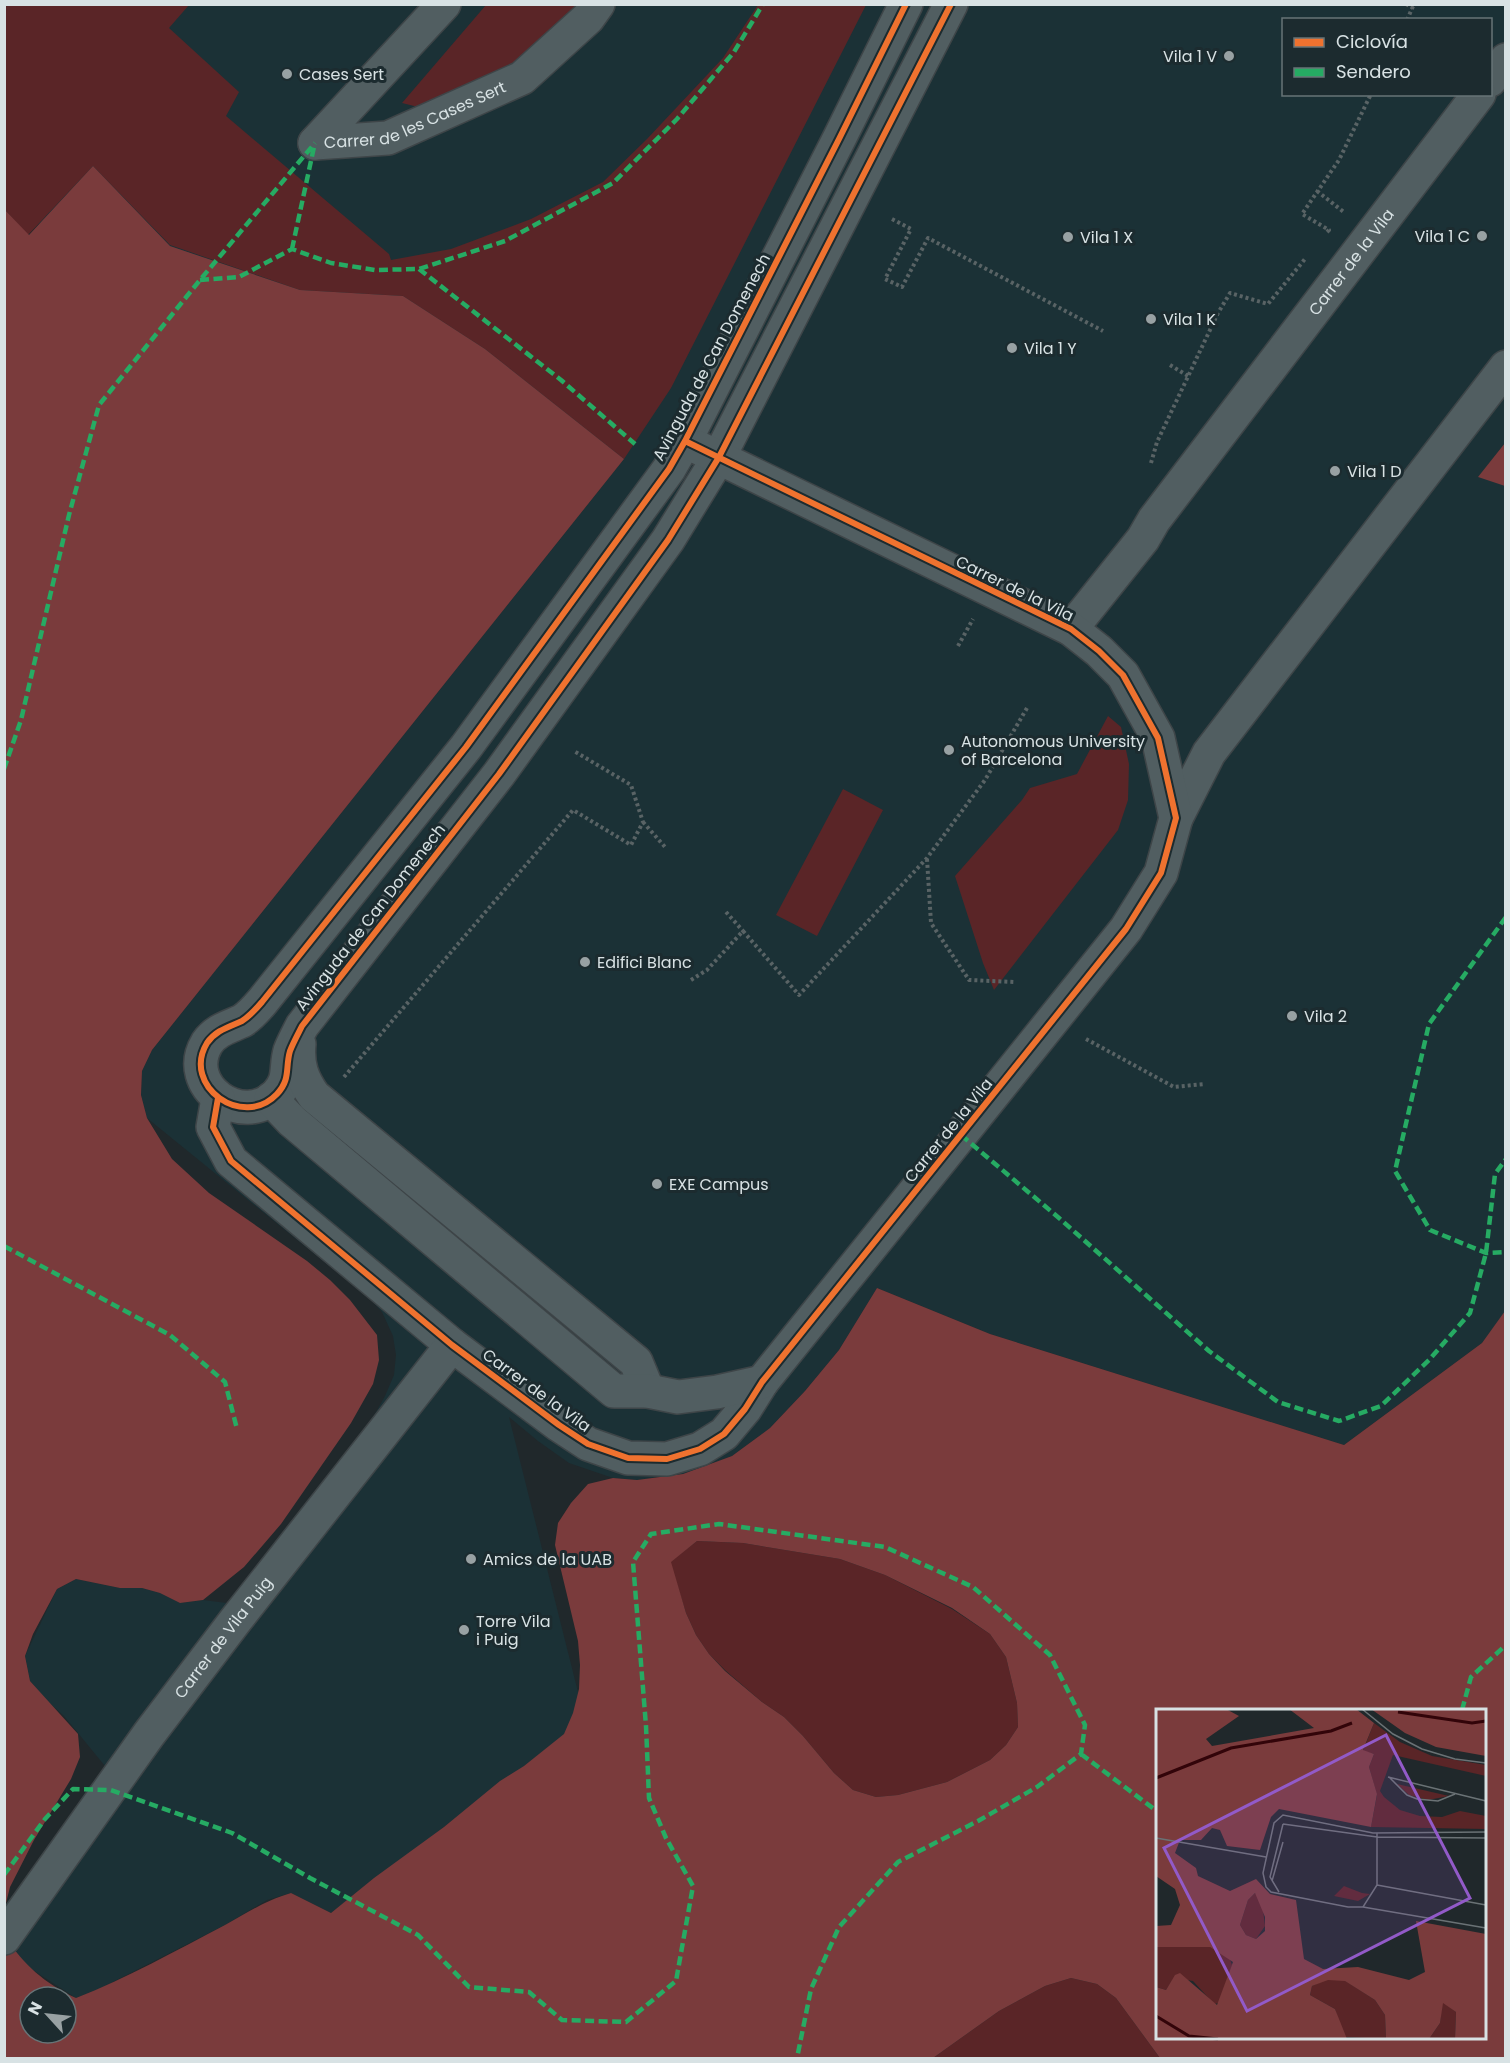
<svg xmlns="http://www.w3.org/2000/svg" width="1510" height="2063" viewBox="0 0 1510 2063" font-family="Poppins,sans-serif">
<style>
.built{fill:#1b3136;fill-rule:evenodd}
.green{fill:#5a2527}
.forest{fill:#7a3b3c;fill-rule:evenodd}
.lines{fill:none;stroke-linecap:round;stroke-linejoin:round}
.minor-casing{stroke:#3e4548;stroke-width:36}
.path{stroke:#596365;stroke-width:4;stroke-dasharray:3 3;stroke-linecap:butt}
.minor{stroke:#515e61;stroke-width:33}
.quiet{stroke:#26ab63;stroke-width:4.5;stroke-dasharray:9 4.5;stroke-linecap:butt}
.cycleway-casing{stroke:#1c2b2f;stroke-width:10}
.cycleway{stroke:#ef722f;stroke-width:6}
.poi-dot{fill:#98a1a3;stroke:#1c2b2f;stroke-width:2}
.labels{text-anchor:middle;stroke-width:6;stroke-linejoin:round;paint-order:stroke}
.poi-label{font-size:16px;fill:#d8e2e4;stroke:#1c2b2f;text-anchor:start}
.street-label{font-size:16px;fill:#d8e2e4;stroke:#1c2b2f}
.inset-river{fill:none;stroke:#320409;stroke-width:3}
.inset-road{fill:none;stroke:#6a7275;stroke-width:1.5}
.view{fill:#925ac8;fill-opacity:0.15;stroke:#925ac8;stroke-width:3}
.inset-edge{fill:none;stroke:#d8e2e4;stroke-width:3}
</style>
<rect width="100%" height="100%" fill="#20282b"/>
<!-- built -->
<path class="built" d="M5,5H1505V443L1479,477L1506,486V1311L1482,1343L1344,1445L990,1334L877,1288L839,1350L805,1391L770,1428L732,1456L683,1474L637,1480L613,1478L569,1463L538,1441L509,1417L585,1720L331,1913L291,1893L267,1900L225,1925L99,1989L76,1998L5,1952V1912L105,1766L64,1716L45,1699L30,1681L25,1656L57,1589L76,1579L120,1588H142L161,1593L180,1603L203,1600L227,1603L371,1421L385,1396L394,1375L396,1355L393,1336L382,1312L369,1298L147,1118L141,1095L142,1071L152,1050L624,459L5,210ZM1284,20H1490V94H1284Z"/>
<!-- green -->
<path class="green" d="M5,5H189L169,28L239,92L226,116L389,254L391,260L451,249L531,219L603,182L647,139L723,58L758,5H866L671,388L624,459L485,349L403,296L300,290L170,245L93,166L28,235L5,210Z
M486,5H584L525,59L418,107L402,103Z
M1108,716L1121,727L1129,764L1128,800L1118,830L994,990L983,963L955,876L1022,800L1030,788L1077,774Z
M843,789L883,810L817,936L776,915Z
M697,1541L743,1543L840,1559L885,1575L952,1609L990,1634L1006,1657L1017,1703L1018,1727L1006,1745L990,1760L947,1782L898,1795L876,1797L853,1790L834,1773L803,1736L784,1717L762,1702L726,1671L709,1654L696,1635L686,1613L670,1562Z
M1071,1978L1097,1984L1116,1998L1160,2058H933L999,2011L1045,1986Z"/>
<!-- forest -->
<path class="forest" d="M93,166L170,246L300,290L403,296L485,349L624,459L152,1050L142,1071L141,1095L147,1118L172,1159L209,1193L307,1261L330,1280L350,1300L377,1335L379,1360L373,1384L351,1423L281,1524L244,1567L203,1600L180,1603L160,1593L142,1588H120L76,1579L57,1589L33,1634L25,1656L30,1681L78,1734L80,1757L71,1779L34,1840L10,1887L5,1907V210L29,235Z
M1505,443V486L1478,477Z
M877,1288L990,1334L1344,1445L1482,1343L1505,1311V2058H1160L1116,1998L1097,1984L1071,1978L1045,1986L999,2011L933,2058H5L4,1935C24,1965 44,1983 76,1998C127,1978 177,1950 225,1925C249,1912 264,1901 291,1893L331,1913L374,1878L444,1827L500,1781L524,1766L564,1734L573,1713L579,1689L580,1665L578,1641L555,1545L558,1523L571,1503L588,1484L613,1478L637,1480L683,1474L732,1456L770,1428L805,1391L839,1350ZM697,1541L743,1543L840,1559L885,1575L952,1608L990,1634L1006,1657L1017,1703L1018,1727L1006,1745L990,1760L947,1782L898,1795L876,1797L853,1790L834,1773L803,1736L784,1717L762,1702L725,1671L709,1654L696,1635L686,1613L671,1562ZM1158,1710H1484V2038H1158ZM30,1997H66V2033H30Z"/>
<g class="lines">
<defs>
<g id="minor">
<path d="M906,4L839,139L685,441L669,469L466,747L262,1002C256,1009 250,1016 242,1021C229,1027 216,1030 207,1043C181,1086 243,1130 277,1094C291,1079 285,1068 290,1051C293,1043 298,1034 302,1026L499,774L668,540L719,457L951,4"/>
<path d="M1490,80L1506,60"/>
<path id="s1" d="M315,143L388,138L522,78L588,18L598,4"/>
<path d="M315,143L444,4"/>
<path id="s2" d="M1071,629L1143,539L1154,520L1479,94"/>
<path d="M1176,818L1209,753L1506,367"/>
<path d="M299,1044C297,1065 302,1079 314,1096L636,1362L648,1391"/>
<path d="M218,1098L213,1127L231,1161L452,1345L559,1425L588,1444L628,1458L667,1459L700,1449L724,1434L745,1409L762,1382L1126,929L1161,873L1176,818L1158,738L1123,675L1099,651L1071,629L699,448"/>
<path d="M271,1099L292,1121L614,1391H648L678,1397L717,1392L762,1382"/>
<path id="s3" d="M4,1938L149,1734L235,1621L452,1345"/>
</g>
</defs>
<!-- minor casing -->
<use href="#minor" class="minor-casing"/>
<!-- path -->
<path class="path" d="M1406,4L1413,8
M1407,20L1414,4
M1317,191L1345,213
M892,219L911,229L885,279L902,287L928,238L1103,331
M1327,232L1329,230L1302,214L1339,160L1371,94
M1170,365L1188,376
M1151,463L1157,442L1218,313L1230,293L1268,304L1305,259
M958,646L973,619
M643,822L665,847
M927,859L931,923L969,980L1015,982
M726,912L743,931
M691,980L707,970L743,931L799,995L927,858L985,780L1027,708
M1086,1039L1174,1087L1204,1084
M344,1077L573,810L631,845L643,822L631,785L574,751"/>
<!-- minor -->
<use href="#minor" class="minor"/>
<!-- quiet -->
<path class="quiet" d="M292,249L314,147
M419,269L561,380L635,444
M200,280L239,277L292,249L331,263L375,270L419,269L505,241L613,183L677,119L734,52L763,4
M4,769L21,720L69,515L99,405L200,280L315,143
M1506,917L1429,1024L1395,1171L1430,1230L1486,1253L1506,1252
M961,1135L1059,1218L1209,1351L1278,1402L1339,1421L1381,1406L1429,1360L1470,1313L1486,1253L1495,1174L1506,1159
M4,1246L170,1335L225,1382L237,1429
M1462,1710L1471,1677L1506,1645
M1081,1754L1158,1812
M4,1875L45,1819L73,1789L111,1790L232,1833L310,1878L418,1935L469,1987L529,1992L562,2020L626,2022L676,1981L693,1886L666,1838L649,1798L646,1726L633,1562L651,1534L719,1524L885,1547L973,1587L1050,1655L1085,1725L1081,1754L1037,1787L978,1821L898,1862L839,1927L811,1989L797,2058"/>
<defs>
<path id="cycleway" d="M906,4L839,139L685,441L669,469L466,747L262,1002C256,1009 250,1016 242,1021C229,1027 216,1030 207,1043C181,1086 243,1130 277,1094C291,1079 285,1068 290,1051C293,1043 298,1034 302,1026L499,774L668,540L719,457L951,4
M218,1098L213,1127L231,1161L452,1345L559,1425L588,1444L628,1458L667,1459L700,1449L724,1434L745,1409L762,1382L1126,929L1161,873L1176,818L1158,738L1123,675L1099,651L1071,629L685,441"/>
</defs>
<!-- cycleway casing -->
<use href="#cycleway" class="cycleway-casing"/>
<!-- cycleway -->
<use href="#cycleway" class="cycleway"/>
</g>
<!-- markers -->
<g class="poi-dot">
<circle cx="1229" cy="56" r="6"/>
<circle cx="287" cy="74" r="6"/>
<circle cx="1482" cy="236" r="6"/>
<circle cx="1068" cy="237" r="6"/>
<circle cx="1151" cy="319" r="6"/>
<circle cx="1012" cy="348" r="6"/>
<circle cx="1335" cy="471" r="6"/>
<circle cx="949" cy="750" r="6"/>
<circle cx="585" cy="962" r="6"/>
<circle cx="1292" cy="1016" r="6"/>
<circle cx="657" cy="1184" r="6"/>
<circle cx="471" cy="1559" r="6"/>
<circle cx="464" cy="1630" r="6"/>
</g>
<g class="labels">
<!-- poi labels -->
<g class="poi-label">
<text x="1217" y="62" text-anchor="end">Vila 1 V</text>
<text x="299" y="80">Cases Sert</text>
<text x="1470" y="242" text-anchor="end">Vila 1 C</text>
<text x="1080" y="243">Vila 1 X</text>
<text x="1163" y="325">Vila 1 K</text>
<text x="1024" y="354">Vila 1 Y</text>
<text x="1347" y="477">Vila 1 D</text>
<text x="961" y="747">Autonomous University<tspan x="961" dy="18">of Barcelona</tspan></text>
<text x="597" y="968">Edifici Blanc</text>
<text x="1304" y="1022">Vila 2</text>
<text x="669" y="1190">EXE Campus</text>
<text x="483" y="1565">Amics de la UAB</text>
<text x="476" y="1627">Torre Vila<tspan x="476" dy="18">i Puig</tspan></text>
</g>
<!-- street labels -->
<g class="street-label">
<text dy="6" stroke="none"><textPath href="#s1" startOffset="105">Carrer de les Cases Sert</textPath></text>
<text dy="6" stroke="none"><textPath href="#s2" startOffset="462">Carrer de la Vila</textPath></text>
<text transform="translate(711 357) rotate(-62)" y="6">Avinguda de Can Domenech</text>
<text transform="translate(1015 588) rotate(26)" y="6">Carrer de la Vila</text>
<text transform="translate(370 917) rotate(-52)" y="6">Avinguda de Can Domenech</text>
<text transform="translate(948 1130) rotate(-51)" y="6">Carrer de la Vila</text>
<text transform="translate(537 1390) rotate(36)" y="6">Carrer de la Vila</text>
<text dy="6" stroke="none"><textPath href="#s3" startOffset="372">Carrer de Vila Puig</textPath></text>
</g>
</g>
<!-- overview -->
<g transform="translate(1156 1709)">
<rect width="330" height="330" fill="#20282b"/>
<path d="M218,14L244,33L276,47L330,56V67L237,46L224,82L228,88L244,101L264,107L286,108L304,102L330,107V120L215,118L221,86L213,58L218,45L207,42ZM241,75L293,87L272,91L253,86ZM188,177L206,184L214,185L202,192L178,187ZM99,184L106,193L109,217L100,230L90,226L84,216L92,191ZM0,238H54L73,248L76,256L63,294L58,295L37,272L18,269L10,281L0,278ZM169,271H188L219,291L229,306L230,330L188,328L179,300L154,286L156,277ZM286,292L300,303L299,330H273L284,314Z" fill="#5a2527"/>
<path d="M0,0H70L83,7L50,30L56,37L158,19L133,0H200L218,14L207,41L218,45L213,58L221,85L215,118L123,100L115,108L104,141L71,137L64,121L56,119L45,131H24L19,144L40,159L42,167L74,182L100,170L114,185L140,191L148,250L167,260L202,258L253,271L269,263L260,212L330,225V330H299L300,303L287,294L284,314L273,330H230L229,306L219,291L189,272L172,271L156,277L154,286L179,300L191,330H0V278L10,281L19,266L24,264L61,296L77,253L54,238H0V217L15,216L24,196L19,180L0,167ZM99,184L109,208V222L100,230L90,226L84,216L92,191ZM215,0H330V47L280,38L249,24Z" fill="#7a3b3c" fill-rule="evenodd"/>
<path class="inset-river" d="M242,3L316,14L330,12M0,69L75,39L175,22L196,14M0,307L33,327L62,330"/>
<path class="inset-road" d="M206,0L237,25L266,40L299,50L330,54M232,68L330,92M233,68L251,86L261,90L282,92L299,85M127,115L221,128L330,129M221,124V176L207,198H192L115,183L110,178L107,164L118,114L127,106L217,124L330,123M0,129L110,148M116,172L127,133M221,176L330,196M123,183L114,168L127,115M207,198L330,219"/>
<path class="view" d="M230,26L314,189L91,302L8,139Z"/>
<rect width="330" height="330" class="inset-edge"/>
</g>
<!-- border -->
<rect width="1510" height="2063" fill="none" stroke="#d8e2e4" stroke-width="12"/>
<!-- legend -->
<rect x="1282" y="18" width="210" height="78" fill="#1c2b2f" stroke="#677477" stroke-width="1.5"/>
<rect x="1294" y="38" width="30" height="9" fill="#ef722f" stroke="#677477" stroke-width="1.5"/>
<text x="1336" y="48" font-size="18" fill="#d8e2e4">Ciclovía</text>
<rect x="1294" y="68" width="30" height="9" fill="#26ab63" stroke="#677477" stroke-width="1.5"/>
<text x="1336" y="78" font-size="18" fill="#d8e2e4">Sendero</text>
<!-- north arrow -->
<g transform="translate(48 2015) rotate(297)"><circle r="28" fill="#1c2b2f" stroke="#677477" stroke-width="1.5"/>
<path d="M0-4.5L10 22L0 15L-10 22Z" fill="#98a1a3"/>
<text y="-9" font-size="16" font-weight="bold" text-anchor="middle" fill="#d8e2e4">N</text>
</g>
</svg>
